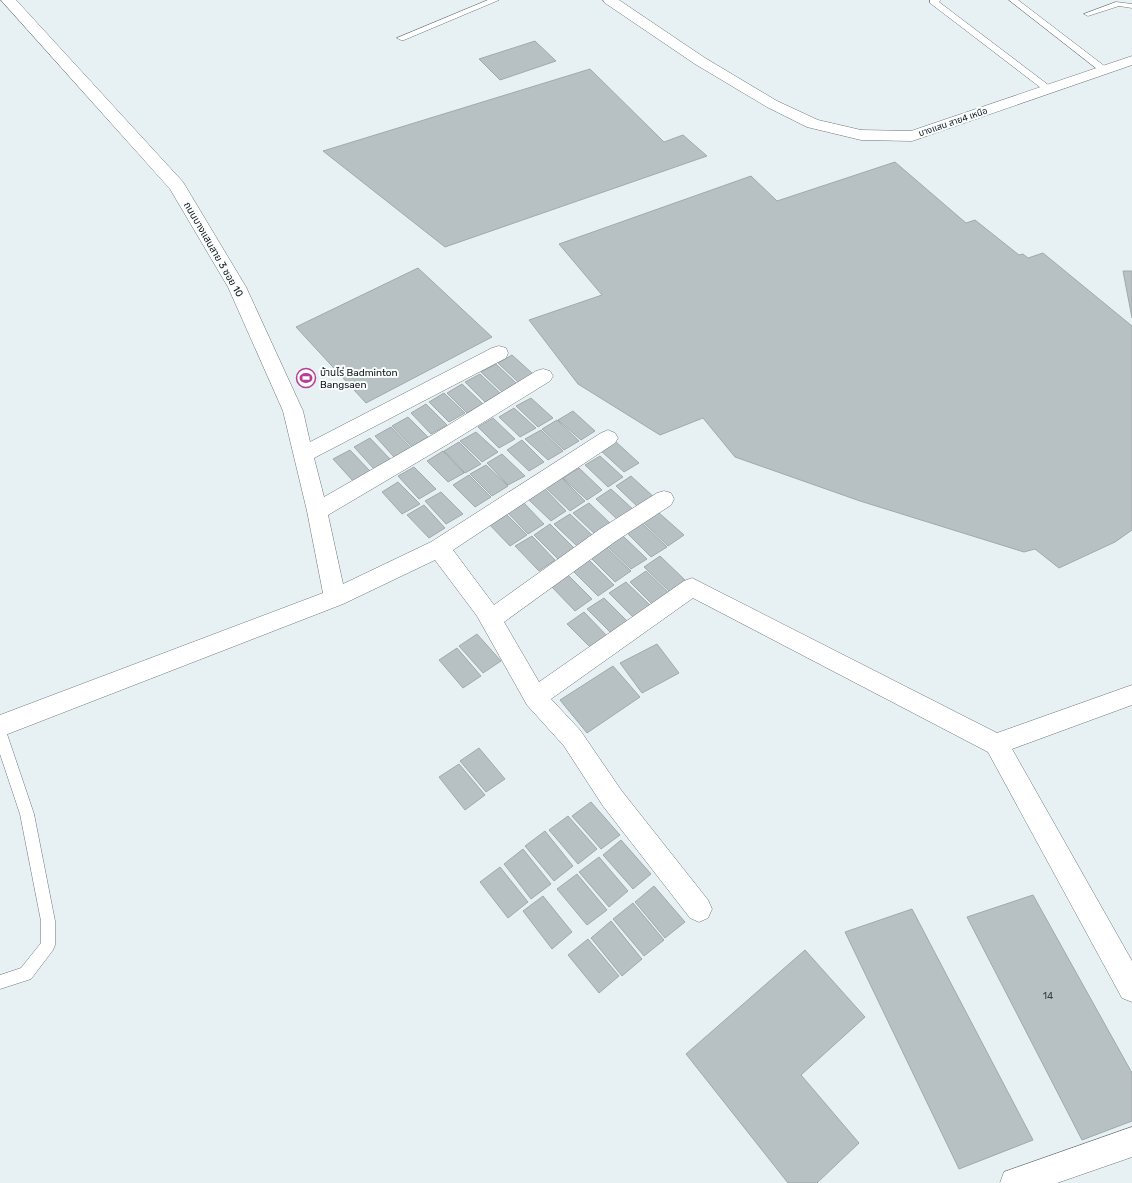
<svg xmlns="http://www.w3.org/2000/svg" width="1132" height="1183" viewBox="0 0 1132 1183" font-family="Rubik,'Noto Sans Thai',sans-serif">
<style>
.building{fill:#b7c0c3;stroke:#a0a9ac}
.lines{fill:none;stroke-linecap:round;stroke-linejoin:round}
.service-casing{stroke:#6e7779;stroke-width:1}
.minor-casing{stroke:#6e7779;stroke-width:1}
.service{fill:#fff;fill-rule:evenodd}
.minor{fill:#fff;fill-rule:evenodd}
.labels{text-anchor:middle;stroke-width:4;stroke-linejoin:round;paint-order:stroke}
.far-street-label{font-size:9px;fill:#121617;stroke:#f9fdfe}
.street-label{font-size:10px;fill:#121617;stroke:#f9fdfe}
.poi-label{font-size:10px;fill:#121617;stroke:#f9fdfe;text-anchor:start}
.near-number-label{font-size:10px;fill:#3b4042}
</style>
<rect width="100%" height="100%" fill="#e7f1f4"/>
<!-- building -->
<path class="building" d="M535,41L556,61L500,80L479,59Z
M590,69L664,142L683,135L707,156L445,247L323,151Z
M895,162L966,223L975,220L1019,255L1023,254L1028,258L1043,253L1132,326V530L1115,542L1059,568L1035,549L1024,552L860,501L735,457L703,418L660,435L578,384L529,320L602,295L559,244L751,176L777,201Z
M418,268L492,337L366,403L296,327Z
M1123,271H1132V318Z
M512,355L533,374L518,382L498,363Z
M496,364L516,383L502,392L481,372Z
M480,374L500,393L485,402L465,382Z
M462,384L483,404L467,413L447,393Z
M444,393L465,413L449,422L429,402Z
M531,398L553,418L538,427L516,406Z
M426,404L447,425L431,434L411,413Z
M514,408L536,428L520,437L499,417Z
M573,411L595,431L581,440L558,420Z
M408,417L428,437L412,447L392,426Z
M493,418L515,439L499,448L478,427Z
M557,420L579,441L564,450L542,429Z
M391,427L411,448L394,457L375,436Z
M541,430L563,451L548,460L525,439Z
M476,432L498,452L482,462L460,441Z
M370,438L390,459L374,469L354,447Z
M522,440L544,462L529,471L507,450Z
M615,441L639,463L624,472L600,450Z
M459,442L481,464L465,473L444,451Z
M350,450L370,471L353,481L333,459Z
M443,451L464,473L448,482L427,461Z
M502,454L525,476L508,485L487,463Z
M600,456L623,477L608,487L585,465Z
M486,465L508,486L492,496L470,474Z
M414,467L436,489L419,499L398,476Z
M579,468L602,490L587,500L563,478Z
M469,475L491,497L475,507L453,485Z
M631,476L656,499L640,509L616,486Z
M562,478L585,501L570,511L546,488Z
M398,482L420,504L402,514L382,492Z
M544,488L566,511L551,521L527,498Z
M611,489L636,512L620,522L596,499Z
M441,492L463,514L446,524L425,501Z
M522,501L544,524L528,534L506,511Z
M589,503L613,526L598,537L573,513Z
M424,505L445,528L429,538L407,515Z
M504,512L527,535L510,546L487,522Z
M658,512L684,535L668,546L643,522Z
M570,514L594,537L578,547L554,524Z
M642,523L667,547L651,557L627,533Z
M550,524L574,548L558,559L534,535Z
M622,535L647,559L631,569L606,545Z
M532,536L555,560L539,571L515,546Z
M606,547L631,571L615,582L590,557Z
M660,556L686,581L670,592L644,567Z
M589,560L614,585L598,596L573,571Z
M646,571L673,597L656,608L630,582Z
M567,574L592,599L575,611L550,585Z
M626,582L652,607L635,619L609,593Z
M604,598L630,624L613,635L587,609Z
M584,612L610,639L593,650L567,624Z
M477,634L501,661L483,673L459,646Z
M657,644L679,673L642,693L620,663Z
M457,648L481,676L463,688L439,660Z
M613,666L640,697L587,733L560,700Z
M479,748L505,779L486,792L460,761Z
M459,764L485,795L465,810L439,777Z
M591,802L620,835L601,849L572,816Z
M568,816L597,849L578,864L549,830Z
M545,831L573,866L554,881L525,846Z
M621,840L651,874L633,889L603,855Z
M523,849L551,884L531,899L504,864Z
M599,857L628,891L609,907L579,872Z
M500,867L528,902L508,918L480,882Z
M577,874L607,910L587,925L557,889Z
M654,886L685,922L665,938L635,902Z
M1033,895L1132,1073V1121L1082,1140L967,917Z
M543,896L572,932L552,949L523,911Z
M633,903L664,940L644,956L613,919Z
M912,909L1033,1140L959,1169L845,932Z
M611,921L642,959L622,976L591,938Z
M588,939L619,976L599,993L568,955Z
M805,950L865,1017L801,1075L859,1143L817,1183H788L686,1054Z"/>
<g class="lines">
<defs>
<path id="service" d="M488,0H499L404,40H401L397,38Z
M930,0H941L939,2L1051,87L1052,89L1051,91H1045L930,3Z
M1009,0H1018L1107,68L1108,70L1107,72H1101Z
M1116,2L1132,4V8L1119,6L1088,16L1084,14Z
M0,728L5,730L7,734L34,814L55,921V945L53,950L31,979L0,989V975L21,968L41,943V921L20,814L0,754Z"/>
<path id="minor" d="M1,0H16L183,182L246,287L303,411L310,442L492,348L499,346L506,348L508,353L506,358L314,458L324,497L434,434L536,371L543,369L550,371L553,376L550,381L448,444L328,515L343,584L431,542L601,433L608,430L615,433L618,438L615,443L453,550L494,605L600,529L657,493L664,491L671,493L674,499L671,505L616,541L504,622L539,682L684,581L692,578L997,733L1132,685V705L1012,749L1132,961V1002L1122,998L988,752L693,598L551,699L580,730L621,790L708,900L712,909L708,918L699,922L690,918L603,806L564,746L527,705L477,616L435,560L343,604L0,737V715L323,593L307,511L283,411L228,287L170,189Z
M603,0H619L705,58L777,101L818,120L861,130L911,131L1132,56V65L918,139L912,141L861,140L807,127L767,107L695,64L605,3Z
M1132,1127V1157L1057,1183H1000L1004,1172Z"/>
</defs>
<!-- service casing -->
<use href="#service" class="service-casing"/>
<!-- minor casing -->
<use href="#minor" class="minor-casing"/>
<!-- service -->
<use href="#service" class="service"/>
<!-- minor -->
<use href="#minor" class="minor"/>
</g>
<!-- icons -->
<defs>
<symbol id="stadium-ring" viewBox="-11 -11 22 22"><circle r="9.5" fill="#f9fdfe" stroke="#b73e92" stroke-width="1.5"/><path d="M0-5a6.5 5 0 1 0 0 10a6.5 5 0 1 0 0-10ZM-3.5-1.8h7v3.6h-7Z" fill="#b73e92"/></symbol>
</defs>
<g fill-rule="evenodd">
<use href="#stadium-ring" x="295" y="367" width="22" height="22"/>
</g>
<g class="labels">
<!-- far-street labels -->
<g class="far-street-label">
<text transform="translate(953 122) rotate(-19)" y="3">บางแสน สาย4 เหนือ</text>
</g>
<!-- street labels -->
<g class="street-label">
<text transform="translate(214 249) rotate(60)" y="4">ถนนบางแสนสาย 3 ซอย 10</text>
</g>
<!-- poi labels -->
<g class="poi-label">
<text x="320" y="376">บ้านไร่ Badminton<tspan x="320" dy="12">Bangsaen</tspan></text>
</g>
<!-- near-number labels -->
<g class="near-number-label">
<text x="1048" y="999">14</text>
</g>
</g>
</svg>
